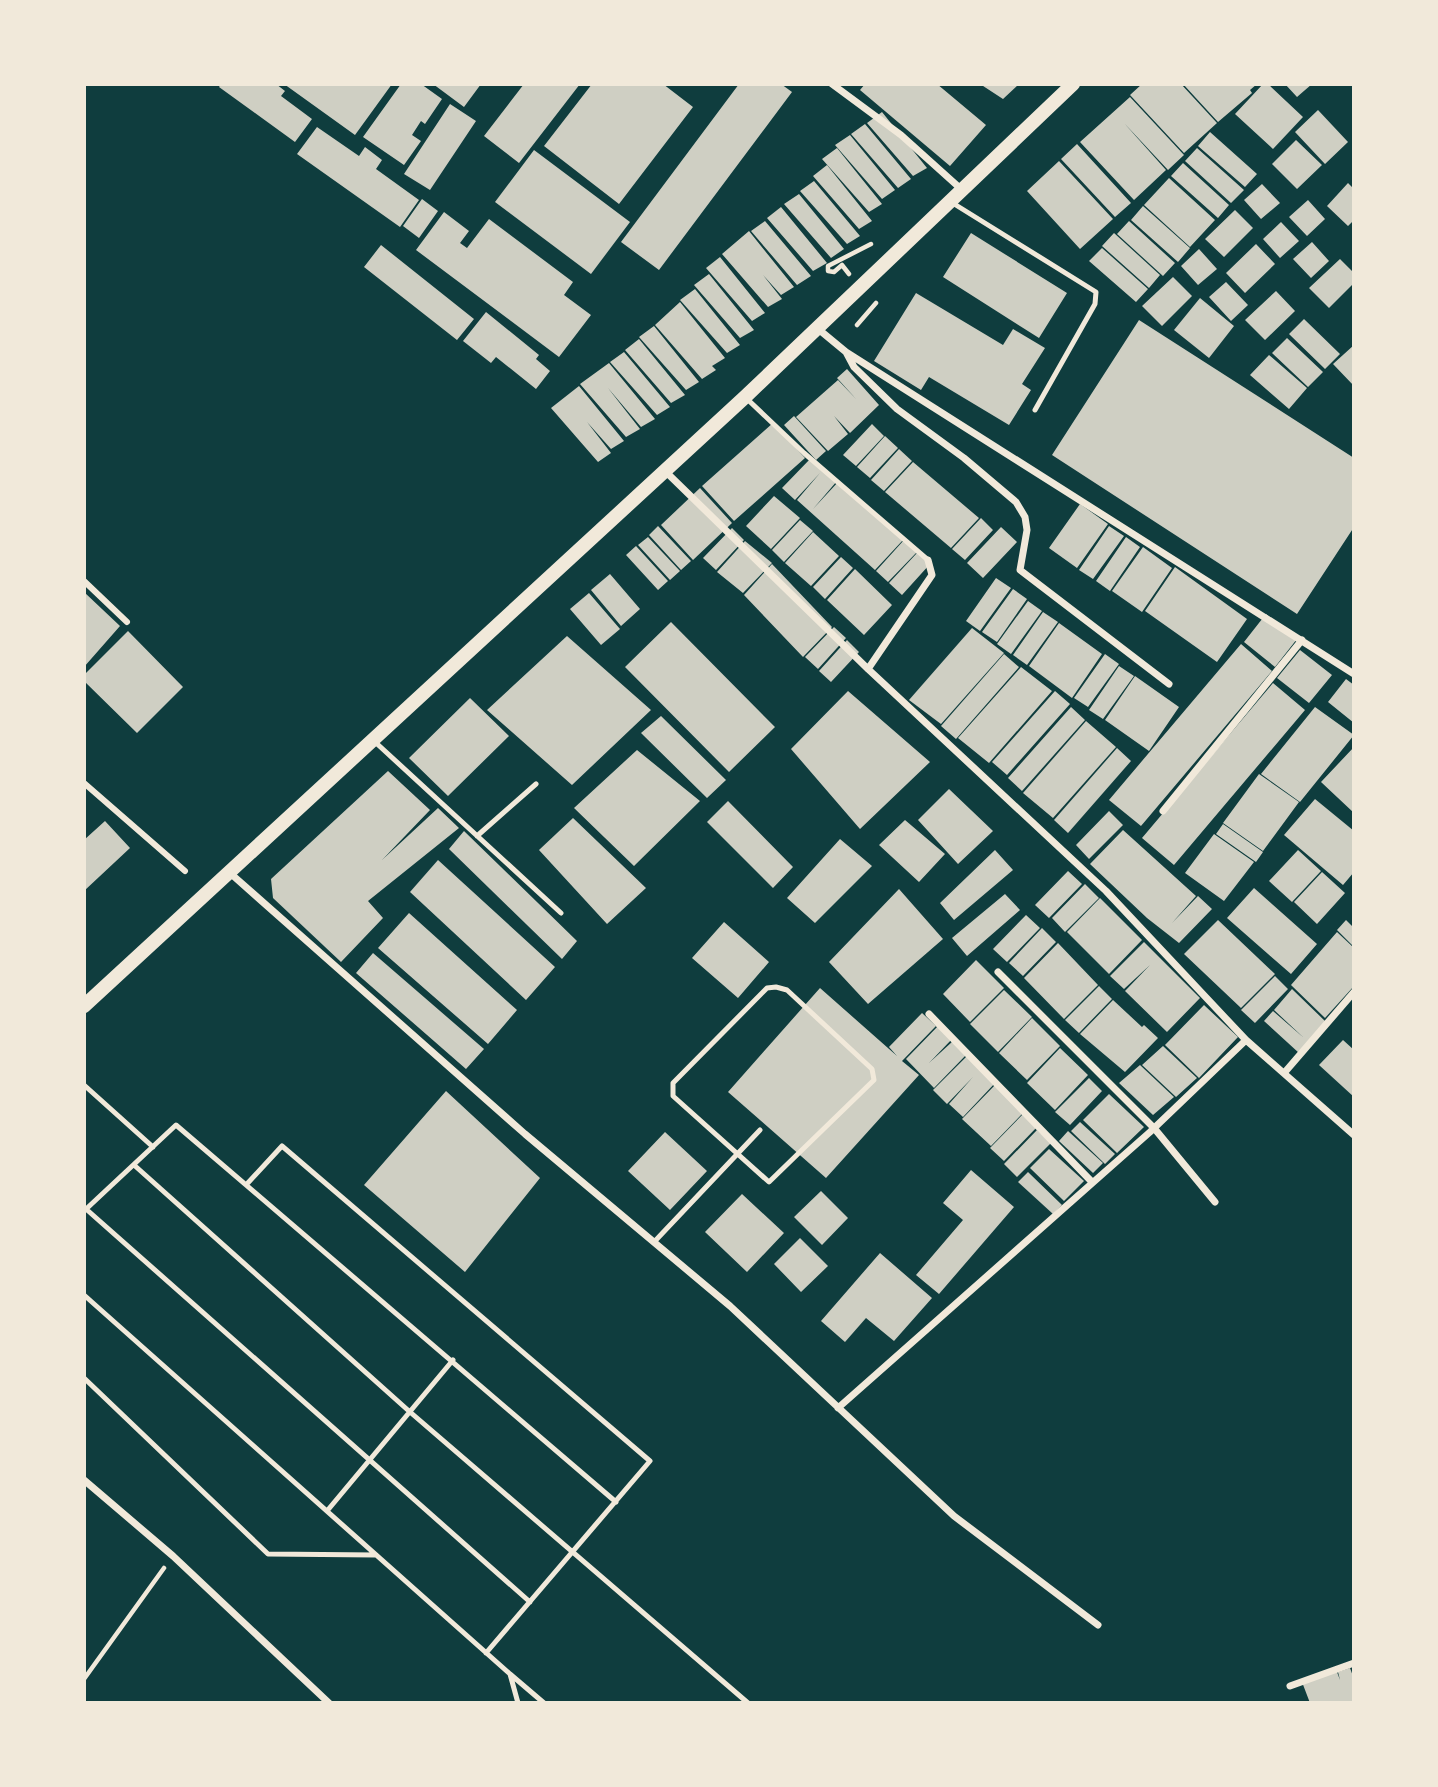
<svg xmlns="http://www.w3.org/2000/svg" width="1438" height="1787" viewBox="0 0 1438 1787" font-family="Cabin,sans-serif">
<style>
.building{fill:#cfcfc3}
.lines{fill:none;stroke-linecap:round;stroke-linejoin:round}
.path{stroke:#f1e9da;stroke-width:4.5}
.service{stroke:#f1e9da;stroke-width:5}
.pedestrian{stroke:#f1e9da;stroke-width:6}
.minor{stroke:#f1e9da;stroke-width:7}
.secondary{stroke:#f1e9da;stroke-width:14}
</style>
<rect width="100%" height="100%" fill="#0f3d3e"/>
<!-- building -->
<path class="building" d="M221,84H276L285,91L281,96L312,119L295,142L219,87Z
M284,84H392L355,135Z
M401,84H421L442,99L425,124L421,121L412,135L421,141L404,165L363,137Z
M433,84H481L464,107Z
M524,84H580L519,163L484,136Z
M592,84H663L693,107L619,204L544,146Z
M739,84H781L792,92L659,270L621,242Z
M865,84H937L986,125L950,166L860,90Z
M980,84H1019L1003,99Z
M1142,84H1181L1217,123L1184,153L1130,95Z
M1183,84H1257L1250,90L1252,93L1218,122Z
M1263,84H1268L1303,117L1273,149L1235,114Z
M1285,84H1312L1297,97Z
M1130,97L1184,155L1168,170L1124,123L1166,170L1134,200L1080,142Z
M450,104L476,121L430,190L404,174Z
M1318,110L1348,142L1325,164L1295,132Z
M882,112L927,168L913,176L867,123Z
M865,124L911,179L898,188L851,134Z
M317,127L359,156L365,147L382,160L376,169L419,200L400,227L297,154Z
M1210,132L1257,174L1245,187L1198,146Z
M850,135L895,190L882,199L835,145Z
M1296,140L1322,165L1297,189L1272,164Z
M1077,144L1131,203L1115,217L1061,159Z
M837,148L882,204L869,212L822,159Z
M1197,148L1244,190L1231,203L1185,161Z
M534,150L630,222L591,274L495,202Z
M1059,161L1113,219L1080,249L1027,191Z
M1183,163L1229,205L1218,218L1171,176Z
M827,165L872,221L859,229L813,176Z
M1169,178L1215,220L1190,247L1144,205Z
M814,181L860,236L847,244L800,191Z
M1348,183L1354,189V220L1348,226L1327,206Z
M1262,184L1280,203L1261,219L1244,200Z
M799,194L844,249L831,258L784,204Z
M422,199L438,211L419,238L403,226Z
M1308,200L1325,219L1307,236L1289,217Z
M1143,206L1190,248L1178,262L1131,220Z
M781,207L827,263L813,271L767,218Z
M1235,210L1253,228L1224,257L1205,239Z
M444,212L469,231L460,243L467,248L489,219L573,282L564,295L591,315L559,357L416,250Z
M765,221L811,276L797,285L751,231Z
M1129,221L1175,263L1163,276L1117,234Z
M1281,222L1299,241L1280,258L1263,239Z
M749,231L794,287L781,295L763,275L782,299L768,307L722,254Z
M971,233L1067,293L1039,338L943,277Z
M1114,233L1160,275L1149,288L1102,246Z
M1312,242L1329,261L1311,278L1293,259Z
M1256,244L1275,264L1245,293L1226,273Z
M381,245L474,319L457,340L364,267Z
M1102,248L1148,289L1136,302L1089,261Z
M1199,249L1217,269L1198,285L1181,266Z
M720,257L765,313L752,321L706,268Z
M1340,259L1354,273V283L1329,308L1309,288Z
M709,274L754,330L740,338L694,285Z
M1173,277L1192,296L1162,326L1142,306Z
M1226,282L1248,305L1231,321L1209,297Z
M695,289L740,345L727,353L680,300Z
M1276,291L1295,311L1265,340L1245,320Z
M916,293L1003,345L1013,329L1045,348L1022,384L1031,390L1009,425L929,377L921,390L874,361Z
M1200,298L1234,326L1209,358L1174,330Z
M680,302L725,358L712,366L716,370L702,379L655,325Z
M486,312L539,355L536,359L550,371L536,389L496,357L491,363L463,341Z
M1304,319L1340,354L1325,369L1289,334Z
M1139,320L1354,458V527L1297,614L1052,455Z
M654,326L699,382L686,390L639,337Z
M1287,338L1323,372L1308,387L1272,353Z
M639,339L685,395L671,403L625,350Z
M1354,345V386L1333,364Z
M624,352L670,407L657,415L610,362Z
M1269,355L1307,388L1289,409L1250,375Z
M609,363L655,419L641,427L608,388L640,429L626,437L580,384Z
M847,369L879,405L850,433L834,416L848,434L828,451L796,417L838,380L857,400L837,378Z
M579,386L624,441L611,449L587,422L611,453L598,462L551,408Z
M794,416L826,451L816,460L784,425Z
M773,423L805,458L734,521L702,486Z
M872,424L884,436L856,466L843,455Z
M885,436L898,448L870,478L857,467Z
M899,449L912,461L884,491L871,480Z
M811,458L837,481L813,509L839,481L903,540L875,570L797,500L820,473L795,500L782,488Z
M913,462L979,518L951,548L885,492Z
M700,488L732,523L693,560L661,525Z
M774,496L800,518L771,549L746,526Z
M1080,504L1108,524L1077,568L1049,548Z
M981,518L993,530L965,560L952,549Z
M800,520L813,531L784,562L772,550Z
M658,526L691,561L681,570L649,535Z
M1109,526L1124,536L1093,579L1079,570Z
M1001,527L1017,542L983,578L967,563Z
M732,528L744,540L716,570L703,558Z
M813,532L839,556L811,586L785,563Z
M648,537L680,571L670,580L638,545Z
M1126,537L1140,547L1110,591L1096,581Z
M904,540L917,552L888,582L876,571Z
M745,541L772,563L743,593L717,572Z
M636,546L668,581L658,590L626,555Z
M1143,547L1172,568L1142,612L1112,591Z
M917,553L930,564L902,595L889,583Z
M841,557L853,568L825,599L813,587Z
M772,564L832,627L803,657L744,595Z
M1175,567L1247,619L1217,662L1145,611Z
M855,569L892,605L864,635L827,600Z
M610,574L640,609L621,626L591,590Z
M996,578L1011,588L980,631L966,621Z
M1013,589L1027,599L997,642L982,632Z
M84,592L120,626L84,667Z
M589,593L620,629L601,645L570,609Z
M1028,601L1042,611L1011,654L997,644Z
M1043,612L1058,622L1027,665L1013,655Z
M1266,614L1297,639L1275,667L1244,642Z
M671,622L775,727L729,772L625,667Z
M1059,623L1102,654L1072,698L1029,666Z
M834,627L846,638L818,669L805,657Z
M972,628L1004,653L941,724L909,700Z
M128,631L183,687L137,733L84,681V675Z
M567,636L651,710L572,785L487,710Z
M847,640L859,652L831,682L819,671Z
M1241,644L1272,671L1141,826L1109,800Z
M1300,650L1332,675L1309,703L1277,678Z
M1004,654L1019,667L956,739L941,726Z
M1105,654L1119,664L1088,707L1074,698Z
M1119,666L1134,676L1103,719L1089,710Z
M1021,667L1052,691L989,763L958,738Z
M1135,676L1179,707L1149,751L1105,720Z
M1346,679L1354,685V723L1328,702Z
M1273,683L1305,710L1174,865L1142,838Z
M848,691L930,762L860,829L791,749Z
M1055,691L1070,704L1007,775L992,762Z
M470,698L509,736L448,796L409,758Z
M1071,707L1085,720L1022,791L1008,778Z
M1315,707L1354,735L1300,802L1261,774Z
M661,716L726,780L707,798L641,733Z
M1086,721L1116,747L1053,818L1023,793Z
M1354,747V813L1321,782Z
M1117,748L1131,761L1068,833L1054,820Z
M637,750L700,801L634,866L574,808Z
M388,771L430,810L382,860L438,808L459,828L368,901L383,918L341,962L273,898L271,879Z
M1259,774L1299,802L1263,851L1223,823Z
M949,789L993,831L958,864L918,820Z
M1315,799L1354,831V872L1343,885L1284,835Z
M728,801L793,867L773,888L707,822Z
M1109,811L1123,825L1089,859L1076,845Z
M573,818L646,888L607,924L539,850Z
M905,820L945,854L919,882L879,845Z
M105,821L130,848L84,891V840Z
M1223,824L1263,852L1256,862L1216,834Z
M1123,830L1196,896L1172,923L1198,896L1212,909L1179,943L1147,918L1090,864Z
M464,831L577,941L562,959L449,849Z
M1214,834L1254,862L1224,901L1185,873Z
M840,839L872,866L815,923L787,898Z
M995,850L1013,870L954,920L940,903Z
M1298,850L1321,871L1292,902L1269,881Z
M438,860L555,967L526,1000L410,892Z
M1068,871L1082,884L1049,918L1035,905Z
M1322,872L1345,893L1317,924L1294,902Z
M1085,884L1099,898L1065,932L1052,918Z
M1254,888L1317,944L1291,974L1227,918Z
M899,889L943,939L868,1004L829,962Z
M1005,894L1020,910L967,956L952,938Z
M1100,898L1142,940L1109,974L1067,932Z
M409,913L517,1010L488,1044L378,948Z
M1026,915L1040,928L1007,962L993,949Z
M1218,920L1275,974L1241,1008L1184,954Z
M1346,920L1354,928V947L1337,930Z
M724,922L769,962L738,998L692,958Z
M1042,928L1056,942L1023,976L1009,963Z
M1337,932L1354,948V986L1325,1018L1291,985Z
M1144,942L1200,998L1167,1032L1125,991L1150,965L1124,989L1110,976Z
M1058,943L1098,985L1064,1019L1024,978Z
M373,953L484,1049L466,1069L356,973Z
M976,960L1004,988L970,1022L943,994Z
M1275,976L1288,989L1255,1023L1241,1010Z
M1099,986L1112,999L1079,1033L1065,1020Z
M820,988L897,1056L889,1047L922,1013L936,1026L902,1061L919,1075L826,1178L728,1092Z
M1292,989L1326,1022L1299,1053L1264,1021L1273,1011L1304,1038L1274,1010Z
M1004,990L1032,1017L998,1052L970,1024Z
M1113,1000L1142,1027L1144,1025L1158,1038L1125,1072L1080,1034Z
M1204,1005L1238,1037L1199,1078L1165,1045Z
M1032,1018L1060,1046L1027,1080L999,1053Z
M939,1025L953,1038L929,1063L953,1041L967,1054L934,1088L906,1059Z
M1343,1040L1354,1050V1097L1319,1065Z
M1163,1046L1197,1078L1176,1097L1142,1065Z
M1060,1048L1088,1075L1055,1110L1027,1083Z
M967,1056L996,1082L963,1117L949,1104L973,1077L947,1104L933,1090Z
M1140,1065L1174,1097L1153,1115L1119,1083Z
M1089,1078L1102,1091L1070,1125L1055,1112Z
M995,1085L1024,1112L991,1146L962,1119Z
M446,1091L540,1178L465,1272L364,1185Z
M1109,1094L1144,1127L1117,1153L1083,1120Z
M1023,1114L1037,1127L1004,1161L990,1148Z
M1080,1122L1115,1154L1105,1164L1071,1131Z
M1037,1130L1051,1143L1017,1177L1004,1164Z
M1068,1131L1103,1163L1093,1173L1059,1141Z
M665,1132L707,1171L670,1210L628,1171Z
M1049,1149L1084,1181L1064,1201L1030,1168Z
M971,1170L1014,1207L939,1294L916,1275L963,1220L943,1203Z
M1028,1172L1062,1205L1053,1214L1018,1182Z
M821,1191L848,1218L822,1245L794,1217Z
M742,1194L784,1233L747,1272L705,1232Z
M800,1238L828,1266L801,1292L774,1264Z
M880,1253L932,1298L894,1341L866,1318L845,1342L821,1321Z
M1350,1668L1354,1679V1703H1310L1302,1682L1337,1672L1340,1680L1338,1672Z"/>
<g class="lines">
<!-- path -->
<path class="path" d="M849,274L842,265L834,272L828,271V266L871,244
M857,325L876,303
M84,1679L164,1568"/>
<!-- service -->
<path class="service" d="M951,202L1096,292L1095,304L1035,410
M745,397L804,453L928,560
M374,741L561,913
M477,836L536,784
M776,987L787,990L872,1069L874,1080L769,1182L673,1096V1083L767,988Z
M84,1085L153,1147
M134,1165L410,1412L748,1703
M246,1185L282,1146L650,1461L486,1653
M86,1209L530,1602
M84,1211L176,1125L616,1502
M655,1241L760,1130
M84,1295L510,1674L518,1703
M84,1378L268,1554L376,1555
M327,1511L453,1360
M510,1674L544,1703"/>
<!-- pedestrian -->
<path class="pedestrian" d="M84,581L127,622
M84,783L185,871"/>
<!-- minor -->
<path class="minor" d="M832,84L901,135L961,189
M817,328L846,352L854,367L897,409L964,458L1016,502L1025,517L1027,530L1020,570L1169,684
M846,352L1354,674
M665,471L868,669L1106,891L1246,1040L1354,1135
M868,669L932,575L928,560
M1163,811L1302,640
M230,873L525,1134L730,1306L954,1516L1098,1625
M998,972L1154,1128L1215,1202
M929,1014L1092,1182
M1285,1072L1354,992
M838,1408L1150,1132L1246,1040
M84,1480L173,1556L329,1703
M1290,1686L1354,1663"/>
<!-- secondary -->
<path class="secondary" d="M84,1006L745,397L1073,84"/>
</g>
<!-- border -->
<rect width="1438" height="1787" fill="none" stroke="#f1e9da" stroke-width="172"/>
</svg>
